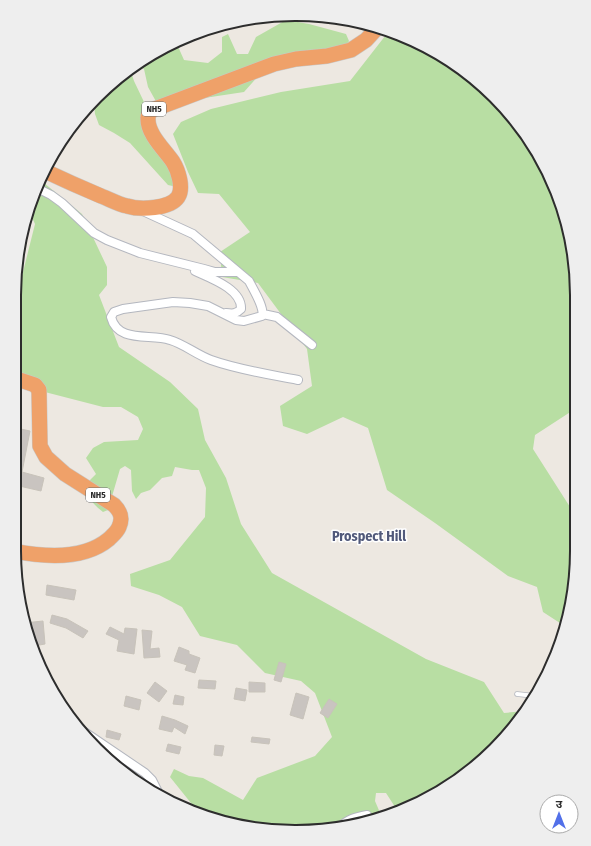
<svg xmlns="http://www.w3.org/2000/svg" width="591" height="846" viewBox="0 0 591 846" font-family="'Fira Sans Condensed','Noto Sans Devanagari',sans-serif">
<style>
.green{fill:#b8dea3}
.building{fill:#c9c4c0;stroke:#c8c3ba}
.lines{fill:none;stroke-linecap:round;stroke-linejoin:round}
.lane-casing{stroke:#b4b7bf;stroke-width:5.5}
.street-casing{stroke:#b4b7bf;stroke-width:10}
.highway-casing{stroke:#c8c8c8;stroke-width:16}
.lane{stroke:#fff;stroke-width:4}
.street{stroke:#fff;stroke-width:8}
.highway{stroke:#efa169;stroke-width:15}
.labels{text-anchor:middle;stroke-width:3;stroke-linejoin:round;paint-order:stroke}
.shield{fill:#fff;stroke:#6c6c6c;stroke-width:1}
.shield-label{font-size:9px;font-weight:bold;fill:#2d2d2d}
.district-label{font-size:14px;font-weight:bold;fill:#51597a;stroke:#fff}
.rim{fill:none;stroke:#2d2d2d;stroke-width:2}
</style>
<rect width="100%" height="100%" fill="#ede8e1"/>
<!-- green -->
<path class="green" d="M286,20L309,24L346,34L349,41L339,59L268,65L244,92L158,105L148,87L144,69L137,65L155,52L176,42L184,60L208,63L222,52V37L228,34L237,54H248L256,37Z
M389,31L420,43L467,72L507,110L548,171L575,259V409L535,435L533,449L570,507L576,513C576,551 579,590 563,625L543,612L537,587L508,576L435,523L387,490L368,428L343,417L307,434L283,426L280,406L312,386L307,349L258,283L222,277L220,252L250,232L219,194L198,193L188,172L173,134L181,122L211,109L281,92L350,81Z
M130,69L134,81L165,146L177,187L168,185L130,143L114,133L99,125L95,114L94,103L97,100L112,91L113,82Z
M43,179L44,183L82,214L107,267V285L99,295L119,347L170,382L198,409L205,440L226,478L241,524L272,573L426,659L484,682L504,713L525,711L519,722L481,762L420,803L397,810L386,793H376L375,801L381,815L332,830H259L205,815L199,813L170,777L174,769L189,776L203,778L243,800L257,778L315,756L332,737L315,693L301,681L265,673L237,645L200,636L182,607L159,595L131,586L130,574L170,560L205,517L206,488L199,470H192L175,467L172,476L162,478L150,490L141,493L136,499L132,491L131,470L125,466L120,469L108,510L103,512C94,505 86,497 85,485L96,474L86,458L93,448L104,442L138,440L143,429L138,417L121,407H103L41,391L17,378L19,284L23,272L35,224L30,213Z"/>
<!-- building -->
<path class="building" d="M16,428L30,431L22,472L44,478L41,491L15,485Z
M47,585L76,590L74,600L46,595Z
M52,615L67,619L88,631L83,638L66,628L50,623Z
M43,621L45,644L34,646L24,623Z
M110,627L124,634L125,628L137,629L134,654L117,651L119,640L106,634Z
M142,630L152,631L150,649L159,648L160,657L144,658Z
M179,647L189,651V654L200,658L195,673L185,670L187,665L174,661Z
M279,662L286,664L281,682L274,680Z
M199,680L216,681L215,689L198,688Z
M155,682L167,691L159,702L147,693Z
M249,682L265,683V692H249Z
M236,688L247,690L245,701L234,699Z
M296,693L309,697L303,719L290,715Z
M175,695L184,697L183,705L173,704Z
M126,696L141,700L139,710L124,706Z
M329,699L337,704L328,718L320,713Z
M162,716L175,720L188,726L185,734L174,727L172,732L159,729Z
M107,730L121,734L119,740L106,737Z
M252,737L270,739L269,744L251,742Z
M168,744L181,747L179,754L166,751Z
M215,745L224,746L222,756L214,755Z"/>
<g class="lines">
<defs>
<path id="lane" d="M517,694L535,696"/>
<path id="street" d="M39,189L51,195L62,203L94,233L107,240L140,253L204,269L215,272H238
M143,211L193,234L249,281C253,289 265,308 262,316L244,321L236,320L208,306L190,303L173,302L123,309L114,312L111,317C118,344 151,333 170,340C184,344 197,355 211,360C239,370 268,374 298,380
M195,271C210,278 242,289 241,309C236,314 233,314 226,313
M263,314L277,317L312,345
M83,731L145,773L152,780L158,792
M340,827C348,819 356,817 367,815"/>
<path id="highway" d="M45,171C64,180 82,188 101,196C109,199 118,204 127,206C140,210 170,209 178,197C184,188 178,170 173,162C165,150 147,134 148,118C148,115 150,112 152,110L274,64L296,59L327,56L351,50L366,40L378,27
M14,551C44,557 84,560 109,539C113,535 117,532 119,527C123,518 121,512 114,505L65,474L46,457L40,446L39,390L35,385L17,379"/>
</defs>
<!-- lane casing -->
<use href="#lane" class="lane-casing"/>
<!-- street casing -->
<use href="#street" class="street-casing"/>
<!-- highway casing -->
<use href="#highway" class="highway-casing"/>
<!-- lane -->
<use href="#lane" class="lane"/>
<!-- street -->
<use href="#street" class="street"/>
<!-- highway -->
<use href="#highway" class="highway"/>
</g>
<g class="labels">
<!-- shield labels -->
<g class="shield">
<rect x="142" y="102" width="24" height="14" rx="3"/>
<rect x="86" y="488" width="24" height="14" rx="3"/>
</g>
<g class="shield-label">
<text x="154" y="112">NH5</text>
<text x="98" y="498">NH5</text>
</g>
<!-- district labels -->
<g class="district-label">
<text x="369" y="541">Prospect Hill</text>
</g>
</g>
<!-- crop -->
<path d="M0 0H591V846H0ZM295 21H296A274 274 0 0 1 570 295V551A274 274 0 0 1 296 825H295A274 274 0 0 1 21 551V295A274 274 0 0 1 295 21Z" fill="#eee" fill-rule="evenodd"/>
<path class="rim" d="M295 21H296A274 274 0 0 1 570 295V551A274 274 0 0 1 296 825H295A274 274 0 0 1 21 551V295A274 274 0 0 1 295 21Z"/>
<!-- north arrow -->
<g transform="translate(559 814)"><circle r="19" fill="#ffffff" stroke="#ababab"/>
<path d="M0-3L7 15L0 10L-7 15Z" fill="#5270e9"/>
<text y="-6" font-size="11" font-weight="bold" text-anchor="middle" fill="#2d2d2d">उ</text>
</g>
</svg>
